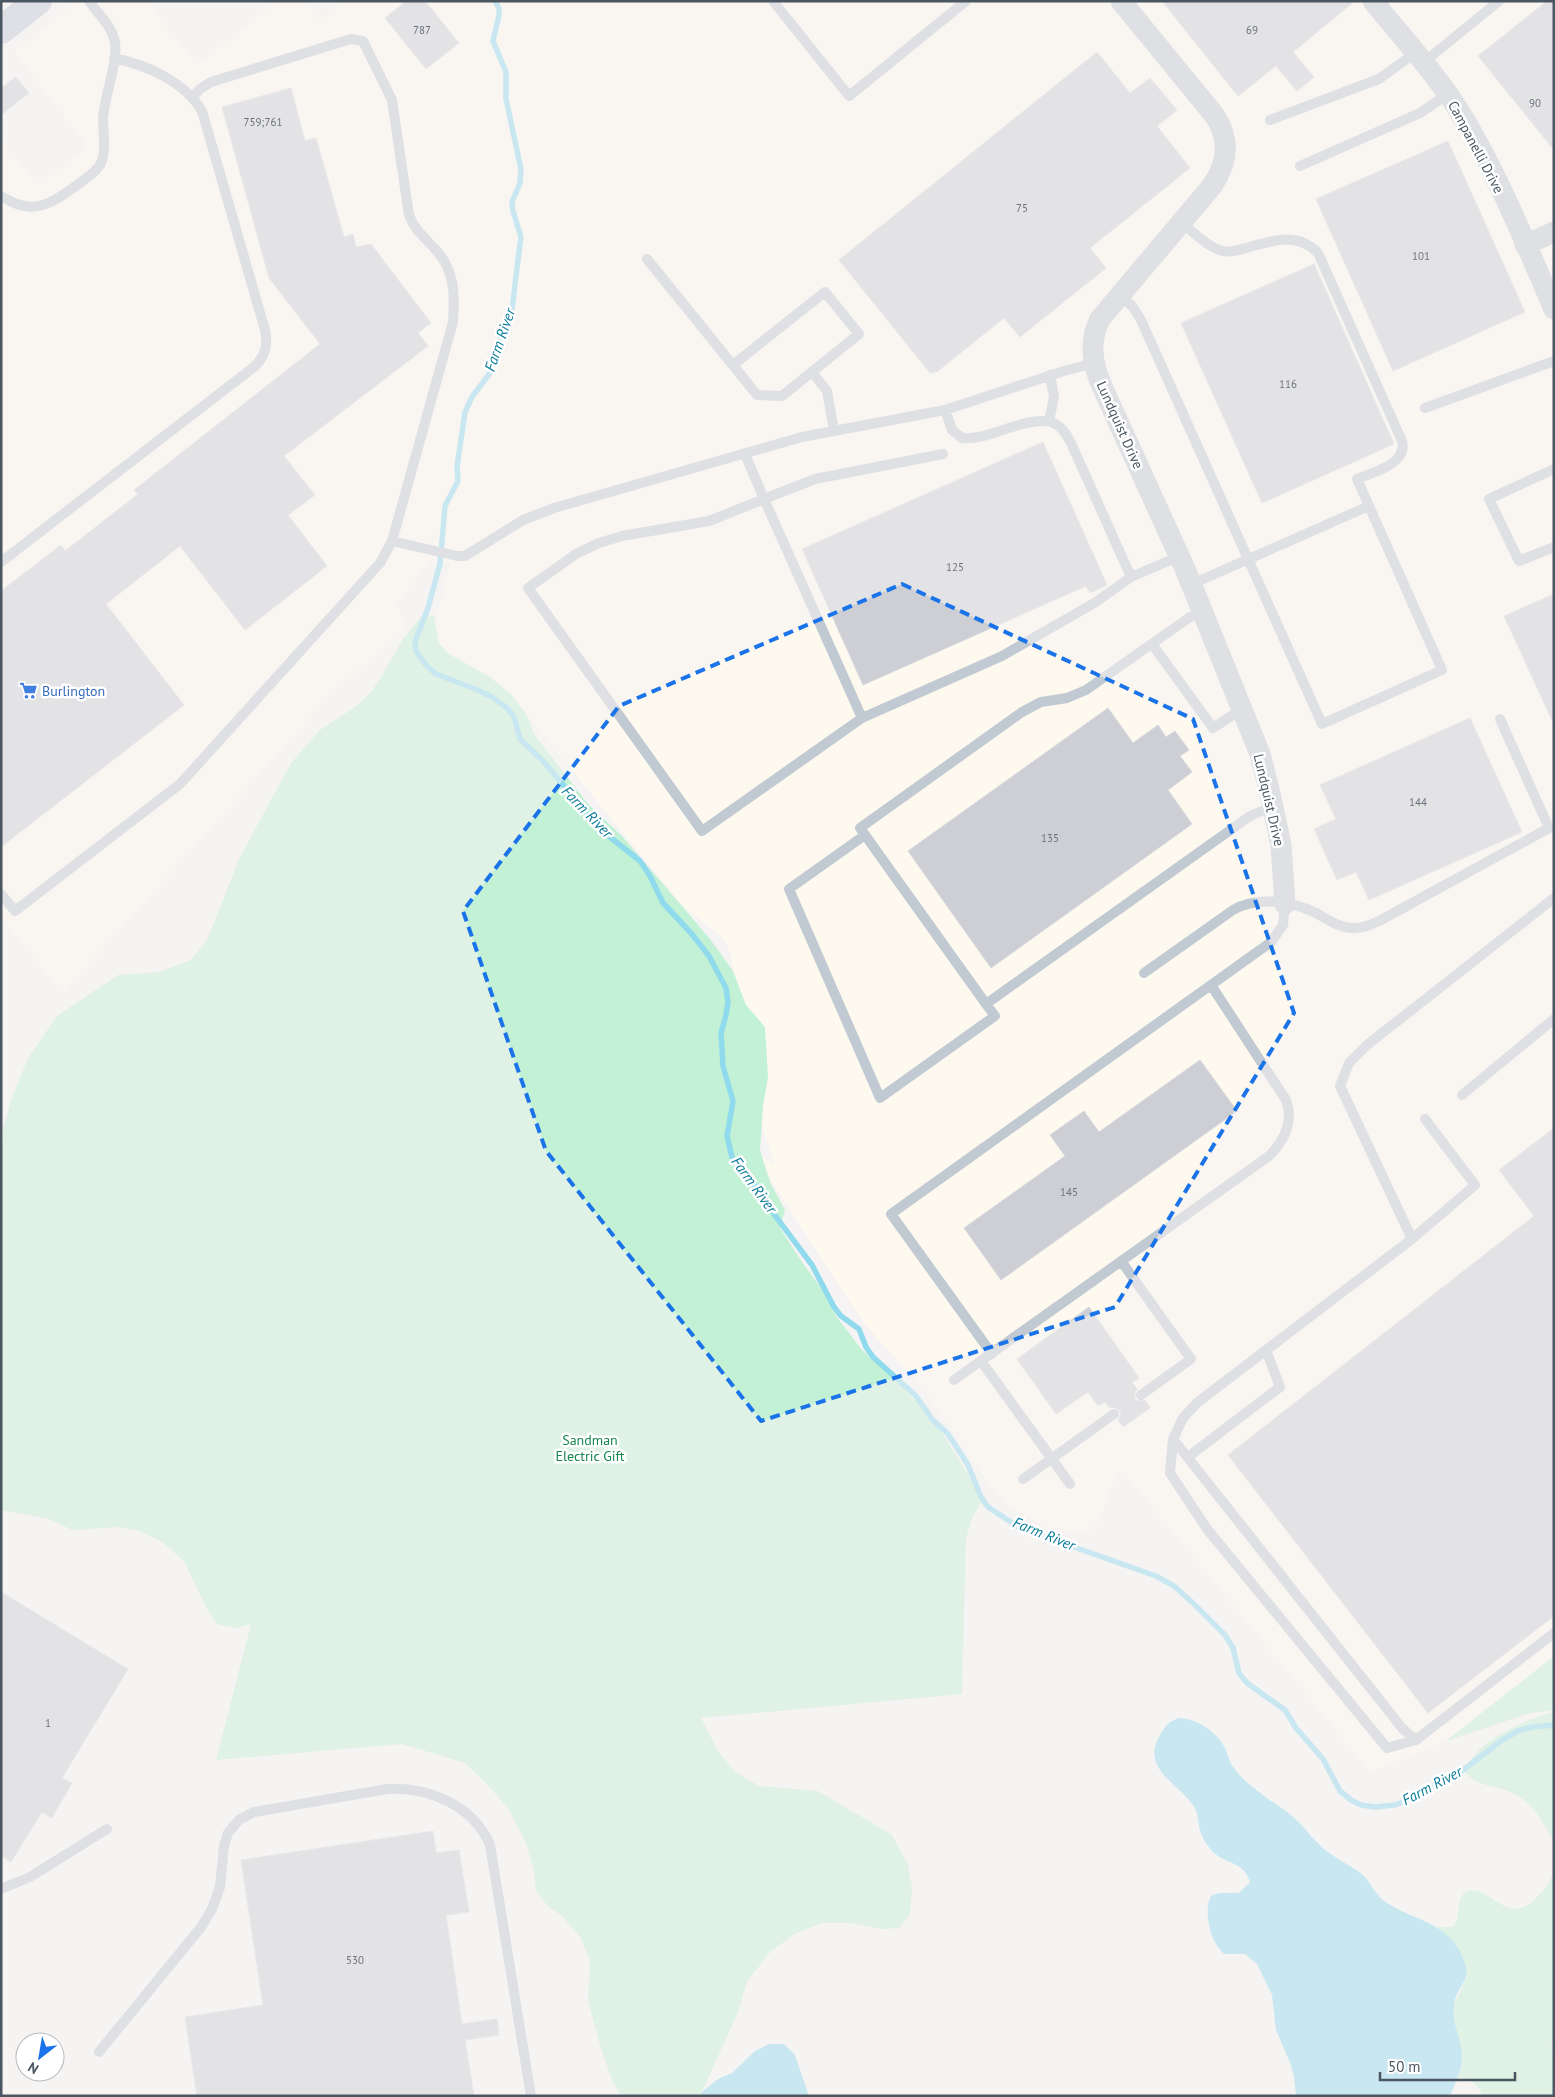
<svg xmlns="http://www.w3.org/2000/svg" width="1555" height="2097" viewBox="0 0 1555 2097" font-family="'PT Sans',sans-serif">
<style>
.commercial{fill:#fdf9ef}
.green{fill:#c3f1d5}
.water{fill:#90daee}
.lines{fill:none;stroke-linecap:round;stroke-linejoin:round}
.stream{stroke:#90daee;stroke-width:5.5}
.building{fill:#cdcfd5;stroke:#d7d9de}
.service{stroke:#c1cad2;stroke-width:10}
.minor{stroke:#c1cad2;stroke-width:21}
.secondary{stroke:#c1cbd6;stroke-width:28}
.marked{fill:none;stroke:#1a73e8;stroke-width:4;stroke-dasharray:10 6;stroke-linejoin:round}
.labels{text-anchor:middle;stroke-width:5;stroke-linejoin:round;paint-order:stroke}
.number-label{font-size:11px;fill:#6b747e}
.street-label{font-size:14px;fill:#4a5661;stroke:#fff}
.shop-label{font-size:14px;fill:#366cbe;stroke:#fff;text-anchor:start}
.park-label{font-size:14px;fill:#17864f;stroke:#fff}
.water-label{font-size:15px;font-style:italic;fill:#0c7c9b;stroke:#fff}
</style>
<rect width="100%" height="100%" fill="#f5f3f3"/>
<!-- commercial -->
<path class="commercial" d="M78,1H147L197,65L278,1H304L320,20L344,1H1554V1656L1446,1741L1370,1772L1125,1474L1117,1472L1100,1522L1091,1524L1095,1529L1092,1534L1069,1533L1046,1527L1025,1517L1006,1503L992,1488L924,1390L863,1322L763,1168L756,1149L767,1161L775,1164L759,1118L740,995L728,946L723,938L681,904L522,709L431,644L450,563L432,559L397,603L406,626L329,697L62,994L1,916V140L39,186L87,146L14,51Z"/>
<!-- green -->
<path class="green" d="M423,614L434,616L439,643L449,654L490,677L511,694L526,714L534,734L588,804L622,836L710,939L733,971L746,1005L765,1027L768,1077L763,1106L760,1150L770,1182L785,1210L780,1228L802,1262L824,1292L836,1316L862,1350L895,1379L925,1411L943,1434L983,1499L973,1516L966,1538L962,1694L701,1718L717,1749L734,1771L759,1786L818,1791L892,1835L908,1865L912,1888L910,1915L899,1928L882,1929L851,1923H823L796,1933L770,1952L747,1982L738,2012L700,2096H621L612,2080L600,2045L588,2001L590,1961L581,1938L562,1916L548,1906L536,1891L534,1871L526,1843L508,1808L486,1783L465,1763L402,1744L216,1760L251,1624L236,1628L217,1624L207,1609L184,1561L162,1542L140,1531L119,1527L72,1530L49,1519L1,1510V1164L3,1131L11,1100L28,1058L57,1016L118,975L159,972L191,960L207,940L240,857L291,763L320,730L358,705L371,692L380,679L403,639Z
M1554,1656V1710L1530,1713L1446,1741Z
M1554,1712V1842C1544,1822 1530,1799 1508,1791C1492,1785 1477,1786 1466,1773C1472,1741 1526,1720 1554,1712Z
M1554,1873V2042L1551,2048L1554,2053V2096H1483C1477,2085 1471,2075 1457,2080L1462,2065V2051L1457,2036L1453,2007L1467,1977L1438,1927H1453C1461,1917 1456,1897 1466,1892C1491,1878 1512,1949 1554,1873Z"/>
<!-- water -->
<path class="water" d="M1179,1718C1196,1718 1217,1732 1225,1748C1228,1754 1229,1762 1234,1768C1240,1777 1250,1785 1259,1792C1269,1801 1282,1807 1292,1816C1304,1826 1312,1839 1324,1849C1336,1859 1350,1865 1362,1874C1371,1882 1374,1893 1383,1900C1409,1920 1444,1920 1460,1952C1477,1984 1455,1982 1454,2008C1452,2024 1461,2038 1462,2053C1463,2069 1456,2081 1450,2096H1296L1294,2077L1291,2065L1276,2030L1272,1995L1257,1964L1245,1954H1224C1210,1942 1203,1912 1211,1896L1219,1893H1239L1250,1882C1244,1861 1225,1864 1213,1852C1206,1844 1200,1835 1199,1825C1198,1820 1198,1815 1196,1810C1182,1784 1139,1770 1160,1735C1165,1726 1169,1721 1179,1718Z
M769,2044H784L795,2055L809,2096H700L702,2092L718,2079L732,2073L755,2051Z"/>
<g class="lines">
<!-- stream -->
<path class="stream" d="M495,1L499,8V15L493,41L506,72V99L521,169L520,183L512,202L513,211L521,237L516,276L512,311L495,351L490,373L472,397L465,412L457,467L458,481L445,506L440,564L428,608L415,642L416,651L426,665L436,674L475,689L492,697L507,708L514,717L520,739L543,761L601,830L640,861L650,876L663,903L691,933L709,956L726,988L728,1002L726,1015L721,1033L723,1066L733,1101L727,1136L732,1157L752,1180L759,1194L812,1265L834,1307L841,1316L859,1329L866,1347L873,1357L916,1396L932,1419L948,1434L968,1465L981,1497L988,1507L1020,1528L1156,1576L1174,1586L1194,1604L1225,1635L1233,1648L1239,1673L1247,1683L1285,1710L1296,1728L1323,1759L1340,1791L1351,1800L1361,1805L1375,1807L1395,1805L1411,1799L1433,1786L1454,1777L1502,1740L1518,1731L1533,1727L1554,1725"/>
</g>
<!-- building -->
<path class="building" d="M406,1H425L459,43L426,69L385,18Z
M1162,1H1355L1293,52L1314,77L1297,91L1276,66L1238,96Z
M1547,1H1554V150L1478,56Z
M1097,52L1130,93L1150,78L1177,110L1157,126L1190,168L1090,248L1106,268L1020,337L1004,318L938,371L930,373L839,260Z
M16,77L29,93L1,115V88Z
M291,88L305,141L316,138L344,237L353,234L356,247L371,244L431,323L418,333L428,346L284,456L315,495L288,515L327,566L245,630L180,546L106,604L184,705L1,847V591L61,545L65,551L138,494L134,490L320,344L269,278L222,107Z
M1448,141L1525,312L1393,371L1316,199Z
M1314,264L1394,444L1262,503L1181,323Z
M1043,442L1107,585L1090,593L1086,586L863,685L802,549Z
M1554,594V725L1504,616Z
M1108,708L1133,743L1158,725L1166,737L1175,731L1189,750L1180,756L1192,772L1168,790L1192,824L991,968L908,851Z
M1470,718L1522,832L1369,900L1356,872L1337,880L1314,829L1336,819L1320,785Z
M1200,1060L1237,1111L1001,1280L964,1228L1065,1156L1050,1135L1084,1111L1099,1132Z
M1554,1128V1616L1428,1713L1228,1455L1534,1216L1499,1170Z
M1089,1307L1139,1378L1132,1382L1137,1389L1135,1393V1399L1139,1401L1145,1400L1150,1408L1123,1427L1118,1420L1121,1414L1119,1410L1114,1407L1110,1408L1105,1402L1098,1406L1088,1392L1056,1414L1017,1359Z
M1,1592L128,1669L62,1778L72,1783L52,1818L42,1812L11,1862L1,1856Z
M433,1831L436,1853L459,1850L469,1912L446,1915L462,2024L497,2019L499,2035L465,2040L474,2096H197L185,2017L263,2005L241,1860Z"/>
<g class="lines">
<!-- service -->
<path class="service" d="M773,1L849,96L966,1
M1423,63L1499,1
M1270,120L1379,79L1415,53
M1300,166L1420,113L1448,94
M1,196C32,217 51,204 77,185C85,179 95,173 100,165C107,153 103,132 103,119C104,96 118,64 115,43C113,27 98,14 89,1
M647,259L757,395L782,396L859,334L825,292L733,365
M1120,295L1133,307L1141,320L1322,724L1442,670L1357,479C1373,472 1408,464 1402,441L1318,253C1297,231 1271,241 1246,248C1238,250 1230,253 1223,251C1207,247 1194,232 1181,223
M812,372L827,391L834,431
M1425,408L1554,361
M945,410L952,430L962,438C989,442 1034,410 1057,425C1064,429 1067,436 1071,443L1131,577
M1049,421L1054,397L1050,375
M745,454L764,499L815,479L943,454
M1554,469L1489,499L1519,561L1554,547
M392,541L457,556H465L523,520L554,508L802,437L945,410L1064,371L1094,363
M1,562L254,367C266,356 268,344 265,330L202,111C184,81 146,65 114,58
M1192,584L1369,506
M1203,611L1190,617L1086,690L1067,698L1041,702L1022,712L860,828L986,1004L1250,816L1273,806
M1152,644L1213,728L1242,709
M862,718L764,499L709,521L622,536L599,543L576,554L528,588L702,831L862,718L1002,656L1096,602L1131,577L1180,556
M865,835L789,889L880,1098L995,1016L986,1004
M1,894L15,911L180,784L380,563L392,541L453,322C455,295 455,270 435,249C424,237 414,229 409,215L392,100L363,41L351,39L211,82L200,89L192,98
M1554,898L1367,1045L1349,1063L1340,1086L1412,1239L1198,1402L1183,1418L1173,1439L1402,1728L1416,1740L1554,1633
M1144,973L1233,910C1257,896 1292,901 1316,913C1327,919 1338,927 1351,928C1362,929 1372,924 1381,920L1549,828L1500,719
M1462,1095L1554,1019
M1412,1239L1475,1185L1425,1119
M1121,1261L1191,1359L1141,1395
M992,1354L891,1214L1271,942L1283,925L1285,904
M981,1361L1070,1484
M954,1380L1269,1156C1285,1140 1294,1122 1286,1100L1211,985
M1173,1439L1170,1473L1207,1529L1387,1748L1416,1740
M1188,1457L1280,1387L1266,1350
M1023,1479L1114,1414
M1,1889L30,1877L107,1829
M99,2052L202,1926L212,1909L220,1887L224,1846L228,1833L239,1820L254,1812L387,1789C429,1787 473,1805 490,1845L531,2096"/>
<!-- minor -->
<path class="minor" d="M1121,1L1215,116C1230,140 1228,163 1212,186L1100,319C1089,341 1092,362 1101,384L1186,571L1260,754L1269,789L1281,845L1285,904
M1373,1C1401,36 1432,69 1456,106C1495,167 1525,242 1554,309
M1525,245L1554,232"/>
<!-- secondary -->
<path class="secondary" d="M1,30L38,1"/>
</g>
<!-- marked area -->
<path d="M0 0H1555V2097H0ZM902,584L1193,719L1294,1013L1115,1307L761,1421L546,1151L463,911L619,706Z" fill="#f5f3f3" fill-opacity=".55" fill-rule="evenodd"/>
<path class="marked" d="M902,584L1193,719L1294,1013L1115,1307L761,1421L546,1151L463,911L619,706Z"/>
<!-- icons -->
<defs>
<symbol id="supermarket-bare" viewBox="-9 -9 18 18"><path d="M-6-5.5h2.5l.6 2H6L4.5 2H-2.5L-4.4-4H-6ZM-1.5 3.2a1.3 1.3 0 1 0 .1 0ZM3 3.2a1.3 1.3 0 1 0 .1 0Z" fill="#3f7fe0" stroke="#fff" stroke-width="2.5" paint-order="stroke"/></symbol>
</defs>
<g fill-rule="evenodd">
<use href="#supermarket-bare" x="16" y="678" width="25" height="25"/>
</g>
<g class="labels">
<!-- number labels -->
<g class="number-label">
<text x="422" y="34">787</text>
<text x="1252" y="34">69</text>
<text x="1535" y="107">90</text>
<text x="263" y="126">759;761</text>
<text x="1022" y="212">75</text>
<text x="1421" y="260">101</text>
<text x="1288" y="388">116</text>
<text x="955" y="571">125</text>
<text x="1418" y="806">144</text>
<text x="1050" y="842">135</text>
<text x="1069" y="1196">145</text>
<text x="48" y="1727">1</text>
<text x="355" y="1964">530</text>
</g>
<!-- street labels -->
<g class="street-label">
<text transform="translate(1476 147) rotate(62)" y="5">Campanelli Drive</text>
<text transform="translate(1120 425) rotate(66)" y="5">Lundquist Drive</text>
<text transform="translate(1269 800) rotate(77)" y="5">Lundquist Drive</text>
</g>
<!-- shop labels -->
<g class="shop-label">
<text x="42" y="696">Burlington</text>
</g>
<!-- park labels -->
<g class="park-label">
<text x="590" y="1445">Sandman<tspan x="590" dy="16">Electric Gift</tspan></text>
</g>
<!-- water labels -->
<g class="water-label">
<text transform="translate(500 340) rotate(-71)" y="5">Farm River</text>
<text transform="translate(587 812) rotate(46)" y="5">Farm River</text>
<text transform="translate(754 1185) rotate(54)" y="5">Farm River</text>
<text transform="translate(1044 1534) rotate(22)" y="5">Farm River</text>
<text transform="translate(1432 1786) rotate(-28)" y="5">Farm River</text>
</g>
</g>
<!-- border -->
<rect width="1555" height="2097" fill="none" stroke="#4a5661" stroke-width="5"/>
<!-- north arrow -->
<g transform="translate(40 2057) rotate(211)"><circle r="24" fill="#ffffff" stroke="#b7bbc0"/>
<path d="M0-4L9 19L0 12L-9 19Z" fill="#1a73e8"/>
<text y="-8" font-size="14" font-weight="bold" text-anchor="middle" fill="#4a5661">N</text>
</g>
<!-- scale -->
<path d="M1380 2072v8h135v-8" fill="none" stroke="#4a5661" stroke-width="2.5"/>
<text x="1388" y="2072" font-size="15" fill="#4a5661" stroke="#ffffff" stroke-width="4" paint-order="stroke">50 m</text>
</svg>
